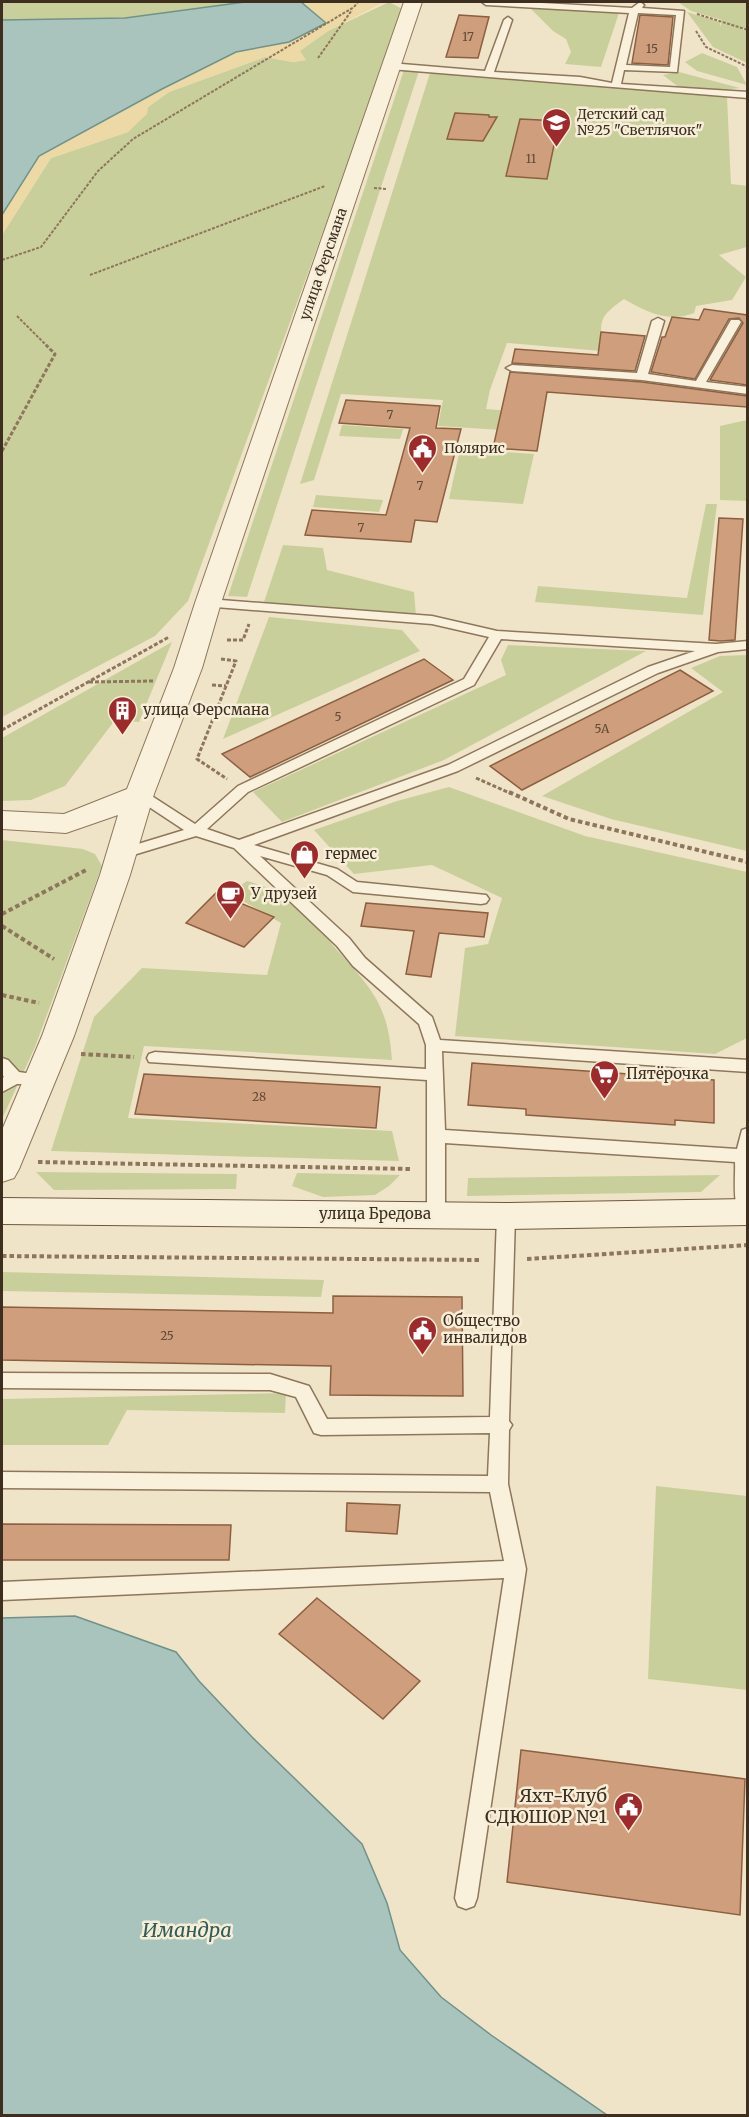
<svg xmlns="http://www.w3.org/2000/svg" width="749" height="2117" viewBox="0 0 749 2117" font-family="Merriweather,serif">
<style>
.green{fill:#c9cf9b}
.sand{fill:#ecd9a5}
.water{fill:#a9c4bc;stroke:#6f938a;stroke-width:1.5}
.building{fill:#cf9f7d;stroke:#8d5f41;stroke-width:1.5}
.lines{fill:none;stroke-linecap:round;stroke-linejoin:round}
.service-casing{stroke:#8d765c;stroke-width:3}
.tertiary-casing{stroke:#8d765c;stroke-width:2}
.secondary-casing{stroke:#6f573f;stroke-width:2}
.path-far2{stroke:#8d765c;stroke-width:2;stroke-dasharray:3 1.5;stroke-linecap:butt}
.path-far1{stroke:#8d765c;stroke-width:3;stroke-dasharray:4 2;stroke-linecap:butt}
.path{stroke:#8d765c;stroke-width:4;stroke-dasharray:4.5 3;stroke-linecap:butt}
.service{fill:#faf1dc;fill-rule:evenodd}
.tertiary{fill:#faf1dc;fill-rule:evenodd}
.secondary{fill:#faf1dc;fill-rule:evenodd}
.labels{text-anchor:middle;stroke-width:5;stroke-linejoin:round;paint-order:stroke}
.number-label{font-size:12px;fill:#624a37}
.far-poi-label{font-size:14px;fill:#3d2e20;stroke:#f7eed8;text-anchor:start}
.far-street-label{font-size:14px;fill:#3d2e20;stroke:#f7eed8}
.poi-label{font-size:15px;fill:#3d2e20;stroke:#f7eed8;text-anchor:start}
.street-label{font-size:15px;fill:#3d2e20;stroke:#f7eed8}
.near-poi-label{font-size:18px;fill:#3d2e20;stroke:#f7eed8;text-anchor:end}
.near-water-label{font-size:20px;font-style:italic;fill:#2f5d5a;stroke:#f7eed8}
</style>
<rect width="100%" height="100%" fill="#f0e4c8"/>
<!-- green -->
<path class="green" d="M2,2H245L125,18L4,20H2Z
M389,2L404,10L188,601L155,636L2,717V235L51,158L128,132L148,107L169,92L265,57L293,62L306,60L299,51L328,31Z
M678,2H747V29L740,28L747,31V63L713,47L687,12L720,22V27L722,20L691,11Z
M530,8L619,13L601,67L565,64L571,52L566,39L553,31Z
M702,53L737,67L747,85L697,71L685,62Z
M404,70L419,71L247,597L228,596Z
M679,72L740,88L713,91L680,88L663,75Z
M430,73L727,97L731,184L748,186L747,247L719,255L746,277L732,300L696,306L694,313C669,323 646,312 624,299C596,319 602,320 601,351L507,343L490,390L486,409L535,413L533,432L438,426L443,400L341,394L314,480L300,484Z
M747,420V501L720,500V426Z
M342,425L403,429L400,439L339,436Z
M460,449L534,454L523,504L449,499Z
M316,495L383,500L379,512L313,507Z
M706,504H717L703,615L535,602L538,586L687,598Z
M283,545L323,548L327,570L414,592L416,616L263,605Z
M269,617L402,630L420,651L223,739Z
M172,642L139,722L115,720L65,786L31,800L2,801V738Z
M508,645L646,651L444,760L282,822L253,792L506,675L501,660Z
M747,655V851L611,819L542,796L723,692L691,668L720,656Z
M449,787L585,836L747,872V1038L715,1054L455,1036L465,948L488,944L502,898L432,865L354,874L314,830L397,801Z
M2,840L83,849L95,854L102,866L35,1047L2,1119Z
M247,881C275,888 297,901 317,923C324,931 329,941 336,949C372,989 388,1004 392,1060L144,1046L128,1118L392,1131L399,1161L51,1151L94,1017L142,968L267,975L281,923L229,893Z
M36,1172L237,1174L236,1189L54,1190Z
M297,1173L400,1175L389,1186L375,1195L323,1197L292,1186Z
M720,1175L701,1192L467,1196L468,1178Z
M2,1272L324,1280L321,1297L2,1291Z
M286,1393L285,1413L127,1410L108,1445H2V1399Z
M656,1486L747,1496V1690L648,1679Z"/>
<!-- sand -->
<path class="sand" d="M301,2H384L328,31L300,51L306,60L293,62L265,57L169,92L148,107L147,114L128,132L51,158L2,235V215L39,156L162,89L236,52L289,42L326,23Z"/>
<!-- water -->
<path class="water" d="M245,2H301L326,23L289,42L236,52L162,89L39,156L2,215V20L125,18Z
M75,1616L176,1652L199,1681L252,1737L362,1844L387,1903L400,1950L441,1997L491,2035L607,2115H2V1618Z"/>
<!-- building -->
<path class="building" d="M459,15L489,17L478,58L446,57Z
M640,15L673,17L668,65L632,63Z
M455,113L489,115V117H497L483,141L447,139Z
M520,119L559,121L547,179L506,176Z
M704,309L747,315V385L710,380L743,323L739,318L729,319L695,379L651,372L662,337H665L672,317L699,320Z
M601,332L645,336L635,371L512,363L515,349L598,355Z
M510,372L642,382L747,396V407L547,392L537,451L493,448Z
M346,400L440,406L436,428L461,429L437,522L415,520L411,542L305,535L312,510L386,515L410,428L339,423Z
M719,518L743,519L735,640L721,641L709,640Z
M424,659L453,680L250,777L222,754Z
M680,670L713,691L522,790L490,766Z
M216,893L274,917L244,947L186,923Z
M366,903L488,913L484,937L439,933L431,977L406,974L414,931L361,926Z
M472,1063L714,1080V1123L675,1120V1125L526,1115V1109L468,1105Z
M144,1074L380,1087L376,1128L135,1114Z
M333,1296L462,1297L463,1396L330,1395L331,1366L2,1360V1307L333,1313Z
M347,1503L400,1505L397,1534L346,1531Z
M2,1524L231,1525L229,1560H2Z
M317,1598L420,1681L383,1719L279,1634Z
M521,1750L745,1779L740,1915L507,1882Z"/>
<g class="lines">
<defs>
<path id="service" d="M482,2H524L632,8L640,2L644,5L642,8L684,11L677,72L624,70L621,84L748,92V98L390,69L385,66L390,63L485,71L504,20L508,17L512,20L494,72L580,77L612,83L629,13L486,5ZM638,13L676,15L670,67L626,65Z
M658,318L664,321L648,374L696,381L731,320H739L741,322L706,382L748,387V394L642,380L512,371L506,368L512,365L637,373L652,321Z
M208,599L432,616L497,631L716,644L748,641V649L718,652L658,673L458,771L254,845L337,869L357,882L486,895L489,899L486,903L481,904L353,892L327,875L260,856L349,938L365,958L432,1017L440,1040L748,1060V1072L442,1051L445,1130L737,1149L742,1130L748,1128V1222C730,1216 736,1178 735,1162L445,1143V1214L442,1219L436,1221L430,1219L427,1214V1080L149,1062L147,1058L149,1054L155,1052L426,1069V1045L419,1024L353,966L337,946L234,848L196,836L120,859L113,854L115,851L184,830L134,797L132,794L134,791H144L195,824L238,786L464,679L489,637L432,624L203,606L201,603ZM501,639L695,651L648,667L448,765L239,840L207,829L248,792L474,685Z
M2,1058L8,1060L19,1072L45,1076L47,1080L45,1084H17L2,1092V1078L4,1077L2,1074Z
M506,1209L512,1211L515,1216L509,1421L512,1425L509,1430L508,1484L526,1569L477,1898L474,1906L466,1909L458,1906L455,1898L504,1578L2,1600V1582L504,1561L490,1492L2,1488V1472L488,1476L490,1433L321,1435L314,1433L296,1397L270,1390L2,1388V1373L270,1374L309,1386L327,1419L490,1417L497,1216L500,1211Z"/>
<path id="tertiary" d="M404,2H422L221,603L202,668L154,794L130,875L74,1036L19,1169L14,1178L2,1182V1130L42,1036L100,875L118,815L66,833L2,829V811L64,814L127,789L174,668L195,603Z"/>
<path id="secondary" d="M2,1198L506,1203L748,1199V1225L506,1229L2,1224Z"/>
</defs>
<!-- service casing -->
<use href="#service" class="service-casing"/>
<!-- tertiary casing -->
<use href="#tertiary" class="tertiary-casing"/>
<!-- secondary casing -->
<use href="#secondary" class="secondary-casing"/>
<!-- path-far2 -->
<path class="path-far2" d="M697,14L748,30
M696,31L706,47L748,67
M318,58L352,10
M374,188L387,189
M2,260L41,247L98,171L133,139L354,7L358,2
M90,275L325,186
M17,316L48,347"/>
<!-- path-far1 -->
<path class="path-far1" d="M2,451L55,354L46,345
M227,640H243L249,624
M221,659L236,661L197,759L227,779
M89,682L153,681
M212,685L226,686
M2,730L169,637
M476,778L512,794"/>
<!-- path -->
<path class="path" d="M509,792L569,819L748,862
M2,914L86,870
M2,926L54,959
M2,995L39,1003
M81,1054L134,1057
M38,1162L412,1169
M2,1256L480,1260
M527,1259L748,1245"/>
<!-- service -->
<use href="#service" class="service"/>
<!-- tertiary -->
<use href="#tertiary" class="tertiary"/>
<!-- secondary -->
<use href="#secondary" class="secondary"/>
</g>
<!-- icons -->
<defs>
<symbol id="school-pin" viewBox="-11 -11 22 30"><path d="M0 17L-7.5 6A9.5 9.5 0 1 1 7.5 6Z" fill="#9e2a2b" stroke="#f7eed8"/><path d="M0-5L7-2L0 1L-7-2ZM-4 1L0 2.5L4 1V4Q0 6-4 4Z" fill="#fff"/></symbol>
<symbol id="civic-pin" viewBox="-11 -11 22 30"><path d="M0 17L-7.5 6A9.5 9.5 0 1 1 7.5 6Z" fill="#9e2a2b" stroke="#f7eed8"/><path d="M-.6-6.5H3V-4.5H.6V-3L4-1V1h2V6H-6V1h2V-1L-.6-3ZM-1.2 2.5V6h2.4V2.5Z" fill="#fff"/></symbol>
<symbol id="building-pin" viewBox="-11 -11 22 30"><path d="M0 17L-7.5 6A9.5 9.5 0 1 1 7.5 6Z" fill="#9e2a2b" stroke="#f7eed8"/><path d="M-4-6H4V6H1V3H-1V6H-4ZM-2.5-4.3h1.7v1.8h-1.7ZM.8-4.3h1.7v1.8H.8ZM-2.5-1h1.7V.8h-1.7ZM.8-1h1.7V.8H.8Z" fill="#fff"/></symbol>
<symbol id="shop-pin" viewBox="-11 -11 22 30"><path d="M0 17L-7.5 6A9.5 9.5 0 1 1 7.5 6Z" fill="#9e2a2b" stroke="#f7eed8"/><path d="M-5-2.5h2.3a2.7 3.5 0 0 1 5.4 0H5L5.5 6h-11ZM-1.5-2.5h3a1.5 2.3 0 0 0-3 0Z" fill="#fff"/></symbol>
<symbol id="cafe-pin" viewBox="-11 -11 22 30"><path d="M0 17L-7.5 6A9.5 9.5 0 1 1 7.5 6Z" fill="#9e2a2b" stroke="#f7eed8"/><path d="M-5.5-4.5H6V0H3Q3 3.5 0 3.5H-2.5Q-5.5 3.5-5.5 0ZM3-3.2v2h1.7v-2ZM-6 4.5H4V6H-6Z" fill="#fff"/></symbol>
<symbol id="supermarket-pin" viewBox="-11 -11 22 30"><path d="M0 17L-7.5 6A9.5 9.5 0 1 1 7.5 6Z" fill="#9e2a2b" stroke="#f7eed8"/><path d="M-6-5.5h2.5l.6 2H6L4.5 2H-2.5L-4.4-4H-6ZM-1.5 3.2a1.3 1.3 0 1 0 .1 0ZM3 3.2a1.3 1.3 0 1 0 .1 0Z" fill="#fff"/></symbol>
</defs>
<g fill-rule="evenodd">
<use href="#school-pin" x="540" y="106" width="33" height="45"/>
<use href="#civic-pin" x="406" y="432" width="33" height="45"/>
<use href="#building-pin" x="106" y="694" width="33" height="45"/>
<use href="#shop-pin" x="288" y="838" width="33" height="45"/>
<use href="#cafe-pin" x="214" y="878" width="33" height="45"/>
<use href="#supermarket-pin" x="588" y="1058" width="33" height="45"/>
<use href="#civic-pin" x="406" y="1314" width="33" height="45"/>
<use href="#civic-pin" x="612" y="1790" width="33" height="45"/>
</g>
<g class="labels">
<!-- number labels -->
<g class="number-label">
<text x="468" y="41">17</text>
<text x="652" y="53">15</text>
<text x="531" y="163">11</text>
<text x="390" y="419">7</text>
<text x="420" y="490">7</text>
<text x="361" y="532">7</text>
<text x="338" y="721">5</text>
<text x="602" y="733">5А</text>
<text x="259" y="1101">28</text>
<text x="167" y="1340">25</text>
</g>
<!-- far-poi labels -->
<g class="far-poi-label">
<text x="577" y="119">Детский сад<tspan x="577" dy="16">№25 "Светлячок"</tspan></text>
<text x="444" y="453">Полярис</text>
</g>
<!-- far-street labels -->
<g class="far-street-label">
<text transform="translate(323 264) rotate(-71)" y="5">улица Ферсмана</text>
</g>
<!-- poi labels -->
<g class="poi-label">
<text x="143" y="715">улица Ферсмана</text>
<text x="325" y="859">гермес</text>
<text x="251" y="899">У друзей</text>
<text x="626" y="1079">Пятёрочка</text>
<text x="443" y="1326">Общество<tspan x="443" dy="17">инвалидов</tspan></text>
</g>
<!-- street labels -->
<g class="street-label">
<text x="375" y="1219">улица Бредова</text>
</g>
<!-- near-poi labels -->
<g class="near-poi-label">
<text x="607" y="1802">Яхт-Клуб<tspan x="607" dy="21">СДЮШОР №1</tspan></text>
</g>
<!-- near-water labels -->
<g class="near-water-label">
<text x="187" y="1937">Имандра</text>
</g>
</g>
<!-- border -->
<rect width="749" height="2117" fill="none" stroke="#3d2e20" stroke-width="6"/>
</svg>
